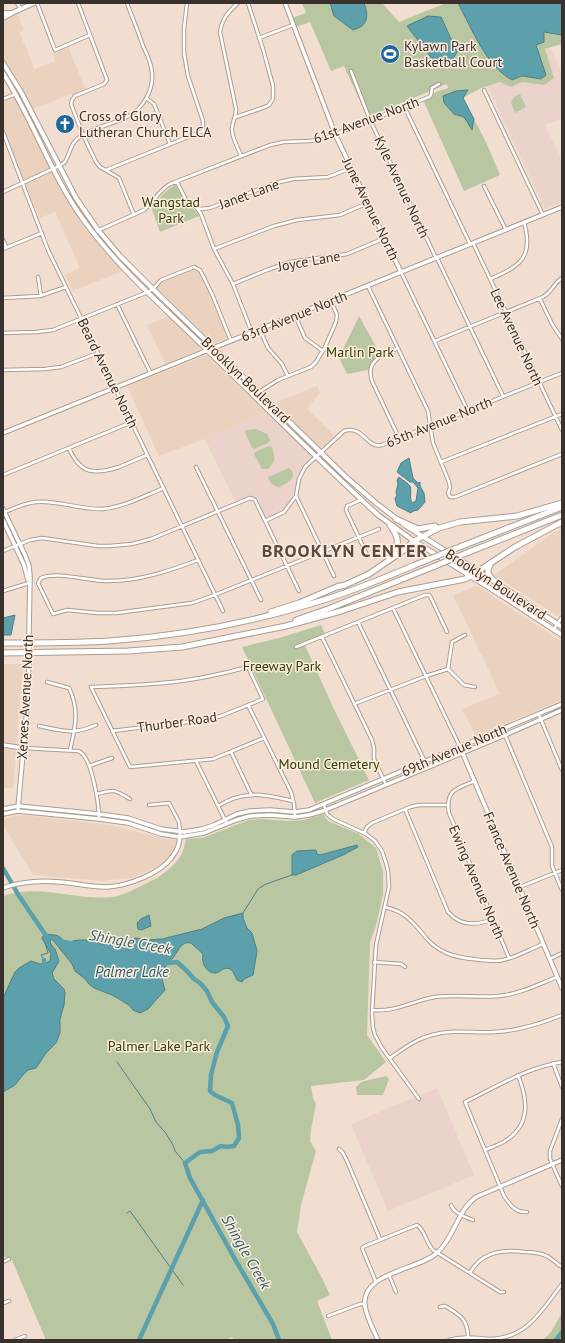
<svg xmlns="http://www.w3.org/2000/svg" width="565" height="1343" viewBox="0 0 565 1343" font-family="'PT Sans',sans-serif">
<style>
.built{fill:#ebd2bf}
.education{fill:#ebd2cb}
.green{fill:#b9c6a2}
.water{fill:#5ba0ab;stroke:#517f85}
.lines{fill:none;stroke-linecap:round;stroke-linejoin:round}
.stream{stroke:#517f85;stroke-width:1}
.river{stroke:#5ba0ab;stroke-width:4.5}
.minor-casing{stroke:#ad9c8f;stroke-width:4.5}
.tertiary-casing{stroke:#ad9c8f;stroke-width:5.5}
.secondary-casing{stroke:#ad9c8f;stroke-width:6}
.motorway-casing{stroke:#ad9c8f;stroke-width:7}
.minor{stroke:#fff;stroke-width:2.5}
.tertiary{stroke:#fff;stroke-width:3.5}
.secondary{stroke:#fff;stroke-width:4}
.motorway{stroke:#fff;stroke-width:5}
.tertiary-bridge-casing{stroke:#ad9c8f;stroke-width:5.5;stroke-linecap:butt}
.motorway-bridge-casing{stroke:#ad9c8f;stroke-width:7;stroke-linecap:butt}
.tertiary-bridge{stroke:#fff;stroke-width:3.5}
.motorway-bridge{stroke:#fff;stroke-width:5}
.labels{text-anchor:middle;stroke-width:3;stroke-linejoin:round;paint-order:stroke}
.poi-label{font-size:14px;fill:#39322c;stroke:#feecde;text-anchor:start}
.street-label{font-size:14px;fill:#39322c;stroke:#feecde}
.park-label{font-size:14px;fill:#2f3f04;stroke:#feecde}
.water-label{font-size:15px;font-style:italic;fill:#27616a;stroke:#feecde}
.district-label{font-size:18px;font-weight:bold;letter-spacing:1px;fill:#59493e;stroke:#feecde}
</style>
<rect width="100%" height="100%" fill="#f1ded1"/>
<!-- built -->
<path class="built" d="M17,13L24,30L19,33L27,49L34,69L54,62L55,59L53,53L68,47L86,90L72,96L71,94L31,110L3,59V19Z
M12,97L16,99L51,168L25,180H23L3,126V101Z
M51,172L53,173L87,228L102,247L125,270L73,291L65,275L80,268L55,212L40,218L25,184Z
M193,269L198,271L210,295L227,337V340L212,344L156,289L158,285L163,282Z
M170,316L200,347L198,351L195,352L166,365L147,325Z
M210,354L220,366L240,384L244,390L269,412L205,439L159,456L127,386Z
M317,386L320,392L307,409L335,436L322,447L320,448L318,447L274,406L281,400Z
M562,529V610L558,616L494,575L554,532Z
M477,586L562,642V700L476,736L462,709L500,694L453,595Z
M3,664H23L13,788H3Z
M25,815L115,826L166,839L177,840L174,850L170,857L164,863L132,878L102,881L33,875L3,825V819L14,816Z"/>
<!-- education -->
<path class="education" d="M550,48L562,73V118L545,125L562,161V202L545,209L482,75Z
M269,412L311,454L312,458L300,476L295,491L285,508L279,513L268,517L265,516L258,500L255,498L249,497L236,503L205,439Z
M437,1088L474,1175L388,1211L351,1124Z"/>
<!-- green -->
<path class="green" d="M302,3H382L399,22L446,3H562V44L545,49L554,78L544,85L522,82L511,87L500,82L481,88L463,98L486,142L500,175L464,191L424,102L436,92L448,88L447,84L372,115L371,117H367L344,66L331,71L310,22L296,27L292,18L306,13Z
M520,94L526,107L515,113L511,102L514,97Z
M175,184C179,191 182,199 188,204C193,209 196,210 199,216L160,232L152,209L163,194Z
M359,316L380,354L371,363L368,370L347,374L339,358Z
M256,429L267,434L270,440L268,443L254,449L252,448L245,432L246,430Z
M269,446L272,447C275,458 276,461 268,469H262L254,454L255,452Z
M289,468C300,477 286,484 278,487L271,484L268,477Z
M321,625L325,634L304,643L332,705L369,780L315,803L242,647L279,638Z
M323,814L328,821L359,834L376,848L383,871V894L376,926L370,942L367,1035L386,1062L364,1080L311,1086L313,1098L316,1104L311,1130L310,1141L316,1151L301,1205L297,1232L322,1278L330,1295L317,1301L332,1340H234L232,1337L225,1340H46L11,1258L4,1257L3,1253V896C39,883 76,901 113,897C125,895 138,887 149,882C162,876 178,864 183,851C184,848 185,843 186,839L202,838L249,820L262,819L289,821L304,820Z
M386,1076L389,1079L383,1095H357L356,1087L361,1082Z
M562,1313V1340H543L551,1332Z"/>
<!-- water -->
<path class="water" d="M330,3H364C369,16 368,26 353,30L334,16Z
M458,3H562V35L544,32V42L536,45L546,75L541,79L522,76L512,80C486,66 472,29 458,3Z
M428,16L441,17L457,52L448,67L433,60L407,26Z
M468,90L463,98L474,119L472,130L464,117L454,114L444,103L443,96L456,91Z
M409,458L413,478L418,483L420,482V486L424,493L425,502L418,510L413,511L411,513L397,506L395,499L397,495L396,492L398,484L397,480L399,477C402,480 408,483 410,486C412,491 409,497 412,503L416,501L418,488L413,482H410L397,472L401,463Z
M15,615L11,635H3V618Z
M357,845L358,847L343,855L296,875H292V855L297,851L316,850L317,854L320,855Z
M243,913V918L247,928L252,933L257,951L253,975L244,979L242,982L237,980C235,977 234,971 230,969C224,966 221,972 216,973C209,974 203,966 203,961C202,959 203,956 203,954L191,943C182,941 179,949 175,955C169,964 164,965 162,977C162,981 164,986 165,990L148,1009L140,1013L133,1010L129,1005L112,995L94,988L89,984L84,978L75,971L72,964L53,940L51,939L50,943L55,949L59,961L52,973L54,979L64,989L65,993L64,1005L60,1019V1033L56,1043L46,1053L36,1068L28,1070L22,1076L15,1085L3,1092V998L15,972L19,968L31,961L40,964L47,963L50,960L51,954L42,938L43,936C48,934 55,934 60,937C63,940 63,942 68,943L73,941L79,940H91L102,944H108L120,943L136,938L145,940L162,939L202,929L224,918Z
M149,915L151,926L141,930L138,929L137,923L141,919Z"/>
<g class="lines">
<!-- stream -->
<path class="stream" d="M243,913L258,889L266,884L292,875
M44,960L41,955L48,953L45,943
M117,1062L150,1109L156,1122L165,1132L173,1145L175,1151L185,1163
M127,1213L130,1211L183,1285"/>
<!-- river -->
<path class="river" d="M3,868L19,896L47,937
M59,941L74,944
M44,960L45,970
M161,962L168,963L177,962L188,972L194,979L200,983L207,991L212,1002L224,1017L228,1026L217,1052L211,1075L210,1091L215,1095L232,1103L238,1125L239,1138L234,1146L227,1147L221,1146L212,1151L200,1152L185,1163L190,1178L236,1261L273,1324L279,1340
M139,1340L203,1200
M556,1340L562,1332"/>
<defs>
<path id="minor" d="M17,3L21,9
M37,3L55,50L90,35
M78,3L107,80L104,84L75,96L72,100L71,104L83,135L96,162L100,167L114,175L119,178L134,215
M238,3C228,12 222,19 220,32L236,109C236,116 233,121 232,128C231,137 238,147 241,156
M259,38L293,25
M351,71L370,120L436,258
M484,90L543,215
M146,98L154,104L170,144
M3,99L16,94
M404,106L470,244
M236,117L265,107L269,105L273,99V86L263,49L248,3
M3,132L48,250L223,611
M106,170L203,131V121L188,76L184,53V29L187,3
M177,182L186,200L197,208L201,214L214,249L233,284L252,333
M484,186L506,230
M3,192L59,166C60,165 62,164 64,163C70,156 69,146 77,139C90,128 111,125 127,117C143,109 154,90 152,72C151,63 147,54 143,46C138,31 132,17 127,3
M196,207L200,209L210,208L275,183L293,179L328,177L351,168
M97,231L144,210C154,202 159,190 170,184L270,145L284,142L309,141L323,139L429,97L431,95L432,88L439,84
M3,240L6,247
M473,243L562,430
M3,249L42,233
M214,249L274,226L297,220L340,215L368,203
M437,258L503,396
M401,272L468,411
M38,277L41,296
M490,279C520,267 534,257 524,222
M233,284L267,270L290,262L347,254L385,238
M368,286L428,411L433,443L449,482L450,488L448,493L450,497H455L562,454
M3,298L40,296L66,287
M540,299L552,324L562,339
M117,304L151,374
M295,315L305,338L323,351
M260,330L268,348L282,364L288,376
M3,333L36,332L53,330L148,292L153,289L161,280L194,267L200,270L212,294L231,341
M435,341L543,297C552,292 554,283 562,278
M398,348C383,355 365,360 372,381L399,438
M3,370L45,369L61,367L98,353
M259,392L278,380L311,367L316,362L325,347L336,322L337,315L331,301
M69,448C80,474 94,475 119,467C128,463 138,459 147,455
M441,462L562,414
M196,467L261,600
M3,475L132,422
M296,496L334,576
M361,500L347,506L346,510L367,555
M3,513C14,508 24,503 36,502C58,500 80,510 103,509C124,507 144,496 164,488
M265,521L284,512L296,496L299,479L305,467L344,431C364,425 366,449 382,445L562,373
M3,551L30,540L42,538L98,546H110L132,544L151,539L250,498L253,499L255,500L299,591
M198,560C169,571 140,581 108,581C89,581 57,571 41,578L38,583L53,614L67,610L97,613H116L192,603L212,596L379,529
M3,591L29,583
M393,608L460,747
M358,622L425,762
M554,629L562,617
M322,637L372,740L374,748V759L386,785
M296,647L425,595H429L431,598L447,632
M448,669L452,642L465,635
M448,669L464,685L475,687
M47,682L69,688C80,710 75,728 70,750
M354,704L426,676L448,669
M248,705L291,792L294,804L295,817
M539,715L562,770
M39,726C63,731 74,735 96,725
M112,731L204,720L221,716L263,699L248,667C226,673 203,678 181,681C151,685 121,686 91,687L130,767L213,759L264,738
M505,735L552,847V866L562,890
M24,748L78,751C92,755 99,805 99,819
M231,752L251,794
M196,761L227,824
M89,766L112,758
M475,781C457,788 445,790 449,813L509,958
M97,794C115,789 115,790 130,799
M149,805L169,803L179,822L180,831
M324,805L327,814L333,819L366,834L375,841L382,851L386,863L388,871L389,887L376,945L372,1013L373,1028L375,1035L382,1048L419,1099
M218,806C244,789 266,795 293,801
M405,809L448,912C460,926 476,926 493,919
M364,833L367,827L372,823L410,807L419,805H448
M520,887L562,870
M385,907C407,912 414,924 428,940C443,956 461,958 481,960C488,960 496,962 503,960C517,957 530,949 543,944
M550,959L562,953
M374,962L401,964L405,967
M372,1010C397,1012 412,1001 435,997C456,994 478,998 499,996C520,994 539,984 557,977
M390,1058C403,1049 416,1039 432,1035C453,1029 473,1033 494,1032C518,1031 540,1024 562,1015
M553,1063L562,1087
M562,1119L550,1151V1159L562,1186
M339,1149L343,1153L347,1161L380,1239
M485,1150C492,1147 499,1145 505,1141C531,1125 528,1100 518,1075
M451,1205C454,1213 465,1217 473,1220
M527,1212C516,1213 510,1205 504,1196L465,1102C498,1086 526,1068 562,1062
M3,1262L9,1259
M470,1273C481,1252 504,1249 525,1252C532,1252 540,1253 547,1256C552,1259 557,1264 562,1267
M389,1275L396,1292
M376,1282L362,1248L365,1246L417,1225C425,1230 426,1243 433,1250L500,1292H504
M3,1303L9,1301
M440,1307L445,1306C460,1315 468,1319 468,1338
M328,1316L360,1304H365
M15,1340L25,1336
M449,1340C462,1336 476,1338 489,1339C527,1339 542,1310 562,1284"/>
<path id="tertiary" d="M285,3L335,134L401,272
M3,433L562,207
M3,509L25,555L29,566L30,576L29,633
M3,520L24,565L28,580
M3,745L24,748
M460,747L562,988
M18,808L27,709L29,664
M3,809L18,806L99,814L128,818L161,829L184,832L202,829L214,825L237,814L250,811L270,810L295,812L309,810L562,704
M3,814L18,811L99,819L128,823L161,834L180,837L204,833L236,820L250,816L270,815L295,817L309,815L323,811L369,792L505,735L562,710
M3,888C25,880 47,880 70,883C82,885 94,887 107,887C127,886 160,874 172,857C177,851 180,842 180,834
M378,1340C373,1329 367,1318 365,1306C360,1272 420,1270 438,1252C455,1236 457,1211 476,1197L562,1160"/>
<path id="secondary" d="M3,13H12
M3,18L12,13L34,3
M3,63L21,92L76,198L98,230L120,256L153,289L346,477L376,503L398,520
M3,73C34,121 51,176 85,222C120,270 166,309 208,351C265,406 320,462 378,515L411,539L504,597L562,635
M403,524L490,579
M498,584L562,627"/>
<path id="motorway" d="M396,519L418,529L435,526
M462,546L562,507
M469,552L562,515
M389,558C400,545 400,539 390,525
M490,565C484,574 492,579 499,585
M337,587L345,585L369,574L404,550L414,541L439,528L460,522L517,516L562,503
M271,612L299,603L339,586
M296,620L328,609L435,566
M3,643C38,643 74,643 109,641C179,636 250,623 317,602C355,591 391,575 427,560
M3,653L128,651L182,647L286,626L341,611L398,592L465,579L474,574L515,547L562,522"/>
</defs>
<!-- minor casing -->
<use href="#minor" class="minor-casing"/>
<!-- tertiary casing -->
<use href="#tertiary" class="tertiary-casing"/>
<!-- secondary casing -->
<use href="#secondary" class="secondary-casing"/>
<!-- motorway casing -->
<use href="#motorway" class="motorway-casing"/>
<!-- minor -->
<use href="#minor" class="minor"/>
<!-- tertiary -->
<use href="#tertiary" class="tertiary"/>
<!-- secondary -->
<use href="#secondary" class="secondary"/>
<!-- motorway -->
<use href="#motorway" class="motorway"/>
<defs>
<path id="tertiary-bridge" d="M29,664V633"/>
<path id="motorway-bridge" d="M427,560L462,546
M435,566L469,552"/>
</defs>
<!-- tertiary-bridge casing -->
<use href="#tertiary-bridge" class="tertiary-bridge-casing"/>
<!-- motorway-bridge casing -->
<use href="#motorway-bridge" class="motorway-bridge-casing"/>
<!-- tertiary-bridge -->
<use href="#tertiary-bridge" class="tertiary-bridge"/>
<!-- motorway-bridge -->
<use href="#motorway-bridge" class="motorway-bridge"/>
</g>
<!-- icons -->
<defs>
<symbol id="stadium-disc" viewBox="-11 -11 22 22"><circle r="9.5" fill="#1c679a" stroke="#feecde"/><path d="M0-5a6.5 5 0 1 0 0 10a6.5 5 0 1 0 0-10ZM-3.5-1.8h7v3.6h-7Z" fill="#fff"/></symbol>
<symbol id="church-disc" viewBox="-11 -11 22 22"><circle r="9.5" fill="#1c679a" stroke="#feecde"/><path d="M-1.2-6h2.4v3.5h3.3v2.4h-3.3V6h-2.4V-.1h-3.3v-2.4h3.3Z" fill="#fff"/></symbol>
</defs>
<g fill-rule="evenodd">
<use href="#stadium-disc" x="379" y="43" width="22" height="22"/>
<use href="#church-disc" x="54" y="113" width="22" height="22"/>
</g>
<g class="labels">
<!-- poi labels -->
<g class="poi-label">
<text x="404" y="51">Kylawn Park<tspan x="404" dy="16">Basketball Court</tspan></text>
<text x="79" y="121">Cross of Glory<tspan x="79" dy="16">Lutheran Church ELCA</tspan></text>
</g>
<!-- street labels -->
<g class="street-label">
<text transform="translate(366 120) rotate(-20)" y="5">61st Avenue North</text>
<text transform="translate(402 187) rotate(65)" y="5">Kyle Avenue North</text>
<text transform="translate(249 194) rotate(-20)" y="5">Janet Lane</text>
<text transform="translate(371 209) rotate(64)" y="5">June Avenue North</text>
<text transform="translate(309 261) rotate(-10)" y="5">Joyce Lane</text>
<text transform="translate(294 316) rotate(-22)" y="5">63rd Avenue North</text>
<text transform="translate(517 337) rotate(65)" y="5">Lee Avenue North</text>
<text transform="translate(108 373) rotate(64)" y="5">Beard Avenue North</text>
<text transform="translate(246 380) rotate(44)" y="5">Brooklyn Boulevard</text>
<text transform="translate(439 422) rotate(-22)" y="5">65th Avenue North</text>
<text transform="translate(496 584) rotate(33)" y="5">Brooklyn Boulevard</text>
<text transform="translate(25 697) rotate(-87)" y="5">Xerxes Avenue North</text>
<text transform="translate(177 722) rotate(-8)" y="5">Thurber Road</text>
<text transform="translate(454 750) rotate(-23)" y="5">69th Avenue North</text>
<text transform="translate(512 870) rotate(67)" y="5">France Avenue North</text>
<text transform="translate(477 882) rotate(67)" y="5">Ewing Avenue North</text>
</g>
<!-- park labels -->
<g class="park-label">
<text x="171" y="207">Wangstad<tspan x="171" dy="16">Park</tspan></text>
<text x="360" y="357">Marlin Park</text>
<text x="282" y="671">Freeway Park</text>
<text x="329" y="769">Mound Cemetery</text>
<text x="159" y="1051">Palmer Lake Park</text>
</g>
<!-- water labels -->
<g class="water-label">
<text transform="translate(130 942) rotate(10)" y="5">Shingle Creek</text>
<text x="132" y="977">Palmer Lake</text>
<text transform="translate(246 1252) rotate(60)" y="5">Shingle Creek</text>
</g>
<!-- district labels -->
<g class="district-label">
<text x="345" y="557">BROOKLYN CENTER</text>
</g>
</g>
<!-- border -->
<rect width="565" height="1343" fill="none" stroke="#39322c" stroke-width="8"/>
</svg>
